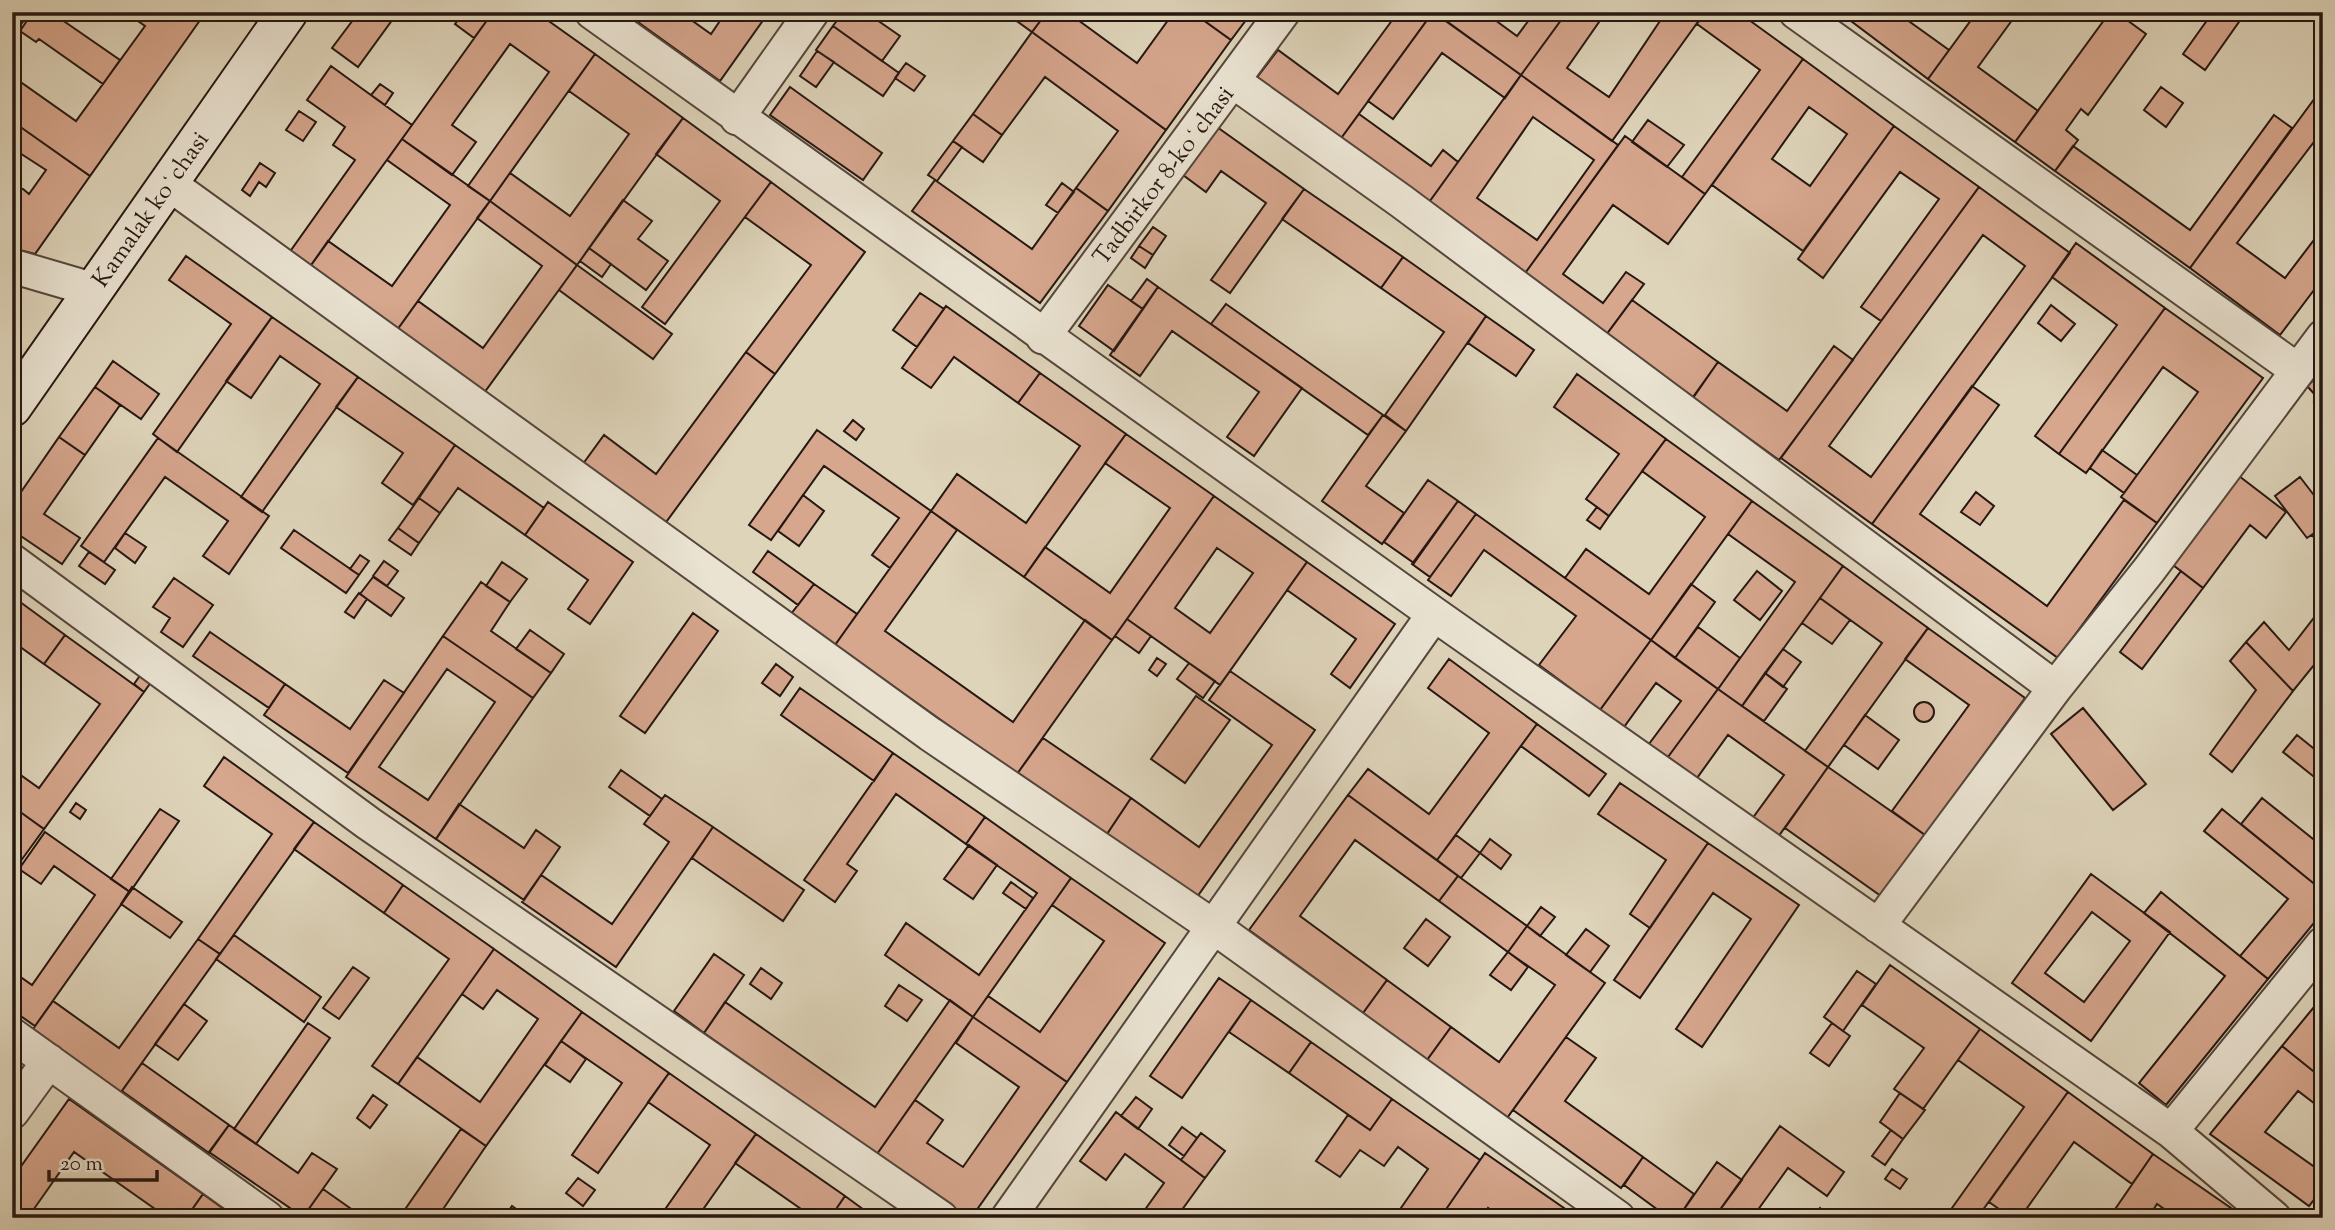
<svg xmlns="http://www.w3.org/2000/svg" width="2335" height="1230" viewBox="0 0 2335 1230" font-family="'Sorts Mill Goudy',serif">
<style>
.building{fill:#d6a68d;stroke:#261712;stroke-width:2;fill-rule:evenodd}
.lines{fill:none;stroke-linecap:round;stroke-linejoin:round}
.street-casing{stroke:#54463c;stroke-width:37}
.secondary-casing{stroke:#261712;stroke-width:42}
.street{stroke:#eae3d2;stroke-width:33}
.secondary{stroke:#eae3d2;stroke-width:38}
.labels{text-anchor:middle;stroke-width:6;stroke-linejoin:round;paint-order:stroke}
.street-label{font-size:24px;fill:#261712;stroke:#eae3d2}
</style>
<rect width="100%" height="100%" fill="#ded4ba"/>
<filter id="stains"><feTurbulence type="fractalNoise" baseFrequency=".00286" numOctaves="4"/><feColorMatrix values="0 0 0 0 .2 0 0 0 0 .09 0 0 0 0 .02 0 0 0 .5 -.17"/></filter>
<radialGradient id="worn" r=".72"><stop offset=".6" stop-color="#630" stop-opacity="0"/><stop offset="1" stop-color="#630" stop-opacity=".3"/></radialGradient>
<!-- building -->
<path class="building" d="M12,12H30L12,37Z
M33,12H57L55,15L120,60L103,84L39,39L36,42L20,31Z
M125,12H198L203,16L90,176L12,121V76L76,121L145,26Z
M359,12H398L358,67L332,48Z
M464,12H493L474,38L455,24Z
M493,12H536L595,54L490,201L468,186L549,72L510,44L452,125L476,142L452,175L402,139Z
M624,12H680L711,34L726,12H769L720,81Z
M843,12H882L877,20L900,36L882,61L833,26Z
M1004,12H1047L1032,32Z
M1047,12H1067L1137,63L1174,12H1192L1231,40L1166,130L1032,32Z
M1192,12H1252L1231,40Z
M1384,12H1433L1339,141L1255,80L1278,50L1338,94L1393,19Z
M1433,12L1521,75L1505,98L1442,53L1393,119L1368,101Z
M1434,12H1484L1517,36L1535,12H1567L1521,75Z
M1567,12H1606L1567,68L1609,97L1666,12H1705L1612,141L1521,75Z
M1705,12H1738L1803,59L1705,194L1682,177L1760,70L1697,24Z
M1839,12H1896L1949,50L1928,79Z
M1977,12H2018L1978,67L2038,111L2015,142L1928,79Z
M2110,12H2116L2146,34L2088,115L2081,109L2066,130L2078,140L2055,171L2015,142Z
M2213,12H2246L2205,70L2183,54Z
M833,26L899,73L883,96L816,50Z
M1032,32L1166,130L1108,211L1076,188L1118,131L1045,77L1002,135L973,114Z
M817,51L834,62L816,87L800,76Z
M595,54L683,118L577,265L490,201L510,173L570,216L629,134L569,91Z
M1803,59L1894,126L1803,251L1712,185ZM1809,107L1847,134L1810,186L1772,159Z
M906,63L925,76L914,91L895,78Z
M331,66L412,125L309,268L289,253L355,160L333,145L345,127L307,100Z
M1521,75L1618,145L1523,276L1427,205ZM1533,117L1594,160L1537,240L1477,198Z
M380,84L393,93L385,105L371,95Z
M790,87L882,153L863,180L770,115Z
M2161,87L2183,103L2166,127L2144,110Z
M2323,87V130L2237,243L2285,278L2323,228V278L2280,335L2190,268Z
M299,111L316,122L303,141L286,130Z
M973,114L1002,135L983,162L953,141Z
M1359,114L1431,166L1443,150L1458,162L1427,205L1339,141Z
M2274,115L2292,128L2190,268L2055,171L2073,146L2190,230Z
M683,118L771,182L665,324L642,307L720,201L656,154Z
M1648,120L1684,145L1667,167L1632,142Z
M12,121L90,176L35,254L12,248V188L23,189L29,194L46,170L12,148Z
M1894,126L1979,187L1881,321L1861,307L1939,199L1900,172L1823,278L1798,259Z
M1217,127L1304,189L1230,293L1211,280L1266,203L1221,171L1206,192L1183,175Z
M1625,136L1705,194L1668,244L1613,205L1563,274L1603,303L1626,272L1644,284L1606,335L1523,276Z
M402,139L490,201L397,330L309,268L328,241L392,286L450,205L387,160Z
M953,141L962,147L937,181L928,175Z
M260,163L275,173L266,187L259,182L250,196L242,190Z
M935,180L1032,249L1076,188L1108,211L1040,303L912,211Z
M771,182L865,252L775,374L746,352L811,265L745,217Z
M1062,183L1074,192L1058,213L1046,205Z
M1979,187L2070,253L1872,524L1781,458ZM1983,235L2025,266L1871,477L1829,446Z
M1304,189L1403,257L1381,288L1282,219Z
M623,200L652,221L638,239L668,261L646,290L589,248Z
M490,201L577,265L484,393L397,330L418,301L483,348L542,266L477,218Z
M1153,227L1166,236L1153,255L1139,246Z
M2076,243L2165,308L2059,454L2035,436L2117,325L2052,277Z
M1139,246L1153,255L1145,268L1131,258Z
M589,248L611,264L602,277L580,261Z
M186,256L272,317L177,452L153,434L231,324L169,280Z
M1403,257L1486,316L1406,431L1385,415L1444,332L1381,288Z
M577,265L672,334L653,359L559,290Z
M1147,279L1158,287L1143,309L1131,301Z
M1108,285L1143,309L1114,351L1079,326Z
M1158,287L1302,388L1254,456L1227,437L1259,392L1172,331L1140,376L1110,355Z
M920,293L944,309L917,347L893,330Z
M1632,300L1718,362L1693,397L1606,335Z
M1226,304L1383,415L1368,435L1211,324Z
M2051,305L2075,324L2061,341L2038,323Z
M946,306L1040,373L1018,403L954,357L931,388L902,368Z
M2165,308L2263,378L2157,523L2121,497L2198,392L2163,367L2086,473L2059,454Z
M1486,316L1534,350L1516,376L1468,343Z
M272,317L358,377L262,512L241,497L320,384L280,356L251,398L226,381Z
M1834,346L1853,360L1779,460L1693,398L1718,362L1787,411Z
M746,352L775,374L661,529L580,468L604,435L656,474Z
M113,361L159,394L141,419L95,387Z
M2323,372V411L2314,402L2318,398L2307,386Z
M1040,373L1126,434L1024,577L931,511L957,474L1026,523L1080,446L1018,403Z
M1577,374L1666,439L1609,516L1586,499L1619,454L1554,407Z
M358,377L455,445L413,505L382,483L403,453L336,407Z
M1972,386L1999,405L1920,514L2047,606L2124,500L2157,523L2058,658L1872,524Z
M95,387L120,405L85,455L59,437Z
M1383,415L1406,431L1366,486L1404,513L1382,544L1322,501Z
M853,420L864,429L856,440L844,431Z
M817,430L931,511L890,568L872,555L899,518L824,466L771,540L749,525Z
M1126,434L1214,496L1112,640L1024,577L1045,547L1110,593L1170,508L1105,463Z
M59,437L85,455L44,514L80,538L62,564L12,530V505Z
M158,438L269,516L229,574L203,556L228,521L165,477L104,562L81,546Z
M1666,439L1752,501L1651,640L1565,578L1586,549L1649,594L1705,517L1642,471Z
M455,445L544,508L525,535L458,488L440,513L419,498Z
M2102,450L2137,475L2124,493L2090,468Z
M2239,476L2286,512L2266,538L2250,525L2203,588L2173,565Z
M2300,477L2323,507V527L2307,538L2275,496Z
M1428,480L1458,501L1414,563L1384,542Z
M1976,492L1994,506L1980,525L1961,512Z
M803,495L824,511L799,546L778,531Z
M1214,496L1307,562L1220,685L1127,619ZM1217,548L1253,573L1210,633L1175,608Z
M419,498L440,513L419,543L398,528Z
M1458,501L1476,514L1430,577L1412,564Z
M1752,501L1843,566L1742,706L1718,689L1795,582L1728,534Z
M548,502L633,562L590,624L568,609L588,580L525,535Z
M1597,507L1609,516L1600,529L1587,520Z
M931,511L957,530L885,631L1013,722L1085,620L1112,640L1017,774L835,645Z
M1476,514L1651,640L1600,710L1539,665L1576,616L1484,550L1451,596L1428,580Z
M2323,527V549L2312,535Z
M398,528L419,543L411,555L389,540Z
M294,530L359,575L346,593L281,548Z
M125,533L146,547L135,563L115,548Z
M768,551L814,584L798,605L753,572Z
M89,552L115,570L105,584L79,566Z
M360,555L369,561L359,575L350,569Z
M384,561L398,571L387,586L373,576Z
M502,562L527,579L510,602L486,586Z
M1307,562L1395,624L1350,688L1331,674L1356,639L1287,590Z
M1843,566L1928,628L1828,767L1805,751L1882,643L1820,598Z
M1757,571L1782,591L1760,620L1734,600Z
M2181,571L2203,588L2142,669L2120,652Z
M373,577L404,598L391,616L360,594Z
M174,578L213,605L183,647L161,632L170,618L153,607Z
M481,582L510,602L491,631L551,673L533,698L443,636Z
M814,584L857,614L835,645L791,614Z
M1691,584L1715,602L1675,658L1651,640Z
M359,593L367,599L354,618L345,612Z
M12,596L65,635L44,664L12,641Z
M1820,598L1850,620L1832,644L1802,623Z
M2323,606V654L2293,691L2246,642L2264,622L2289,650Z
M693,613L718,631L645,733L620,716Z
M1127,619L1151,636L1139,653L1115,636Z
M1698,627L1740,658L1718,689L1675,658Z
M1928,628L2025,698L1925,835L1892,811L1969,705L1905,659Z
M530,630L564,654L551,673L516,649Z
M210,632L285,684L269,708L193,656Z
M65,635L144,692L44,829L12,806V769L39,788L100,704L44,664Z
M443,636L533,698L436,839L346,777ZM447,669L495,702L428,800L379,767Z
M1651,640L1718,689L1668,757L1649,744L1681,701L1656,683L1624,727L1600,710Z
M2246,642L2293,691L2232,772L2210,754L2256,690L2230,661Z
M1783,649L1801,662L1783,687L1765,673Z
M1157,658L1166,664L1157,676L1149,670Z
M1449,659L1537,724L1437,860L1348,795L1368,769L1429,814L1489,733L1428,688Z
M1189,663L1215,681L1203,698L1177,679Z
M776,664L793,677L780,696L762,683Z
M144,670L154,678L144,692L134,684Z
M1230,671L1315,730L1197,897L1107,834L1131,798L1199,847L1272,745L1209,700Z
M1765,673L1787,689L1764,721L1742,706Z
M384,680L404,693L348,773L264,715L285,684L350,729Z
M800,688L893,753L874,781L781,715Z
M1718,689L1828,767L1778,837L1752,819L1784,775L1728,735L1697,778L1668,757Z
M1196,696L1230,720L1185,783L1151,759Z
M1914 712a10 10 0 1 1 20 0a10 10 0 1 1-20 0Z
M2083,708L2146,784L2113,810L2051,734Z
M1865,715L1899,740L1878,769L1844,745Z
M1537,724L1606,774L1589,796L1521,746Z
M2297,735L2323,756V784L2283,752Z
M1043,738L1131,798L1107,834L1017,774Z
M893,753L985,817L966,844L896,794L847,864L857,871L835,902L804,880Z
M224,757L314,822L220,954L198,939L272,834L204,786Z
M1828,767L1925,835L1881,896L1785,828Z
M621,770L662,799L650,816L609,787Z
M1620,783L1708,843L1650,928L1630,914L1666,860L1598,814Z
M665,795L713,827L616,967L522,902L541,875L612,924L669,842L644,824Z
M1348,795L1458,876L1439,901L1355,840L1300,916L1387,980L1363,1013L1249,930Z
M2262,798L2323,847V891L2241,824Z
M76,803L86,810L80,819L70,812Z
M459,804L524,848L536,830L560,847L524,900L436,839Z
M16,809L44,829L12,873V814Z
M160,809L179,821L130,892L111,879Z
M2222,809L2323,891V912L2268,979L2240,956L2288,899L2204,831Z
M985,817L1071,878L973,1017L885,955L906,923L979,975L1037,893L966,844Z
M314,822L403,885L384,913L294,849Z
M713,827L804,890L783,921L692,858Z
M45,832L130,892L35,1026L12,1010V971L32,985L95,895L54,866L41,884L19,869Z
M1456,835L1480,853L1461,878L1437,860Z
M1490,839L1511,855L1501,869L1480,853Z
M1708,843L1799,905L1702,1047L1676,1029L1751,919L1713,893L1640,998L1614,980Z
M969,845L997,865L973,899L944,879Z
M2091,874L2170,932L2091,1041L2012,983ZM2092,912L2130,941L2084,1002L2045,973Z
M1458,876L1527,926L1508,952L1439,901Z
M1071,878L1165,943L1067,1082L973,1017L988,996L1040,1032L1104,941L1052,905Z
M1011,882L1033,898L1026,909L1003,893Z
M403,885L494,949L398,1084L372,1066L449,959L384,913Z
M132,887L182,922L170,938L121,904Z
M2161,892L2268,979L2166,1105L2139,1083L2225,976L2144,913Z
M1541,907L1555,917L1540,936L1527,926Z
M1426,919L1450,937L1428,966L1404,948Z
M1527,926L1605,983L1507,1118L1427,1060L1451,1027L1499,1062L1555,985L1508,952Z
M1586,929L1609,946L1590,972L1566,955Z
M234,935L321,997L304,1022L216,959Z
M198,939L220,954L121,1092L33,1029L53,1001L119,1048Z
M494,949L582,1012L486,1146L398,1084L417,1057L480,1102L538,1019L497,990L483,1009L462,994Z
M1508,952L1528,967L1511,990L1490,975Z
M714,954L744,975L704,1033L674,1011Z
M1890,965L1980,1029L1923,1109L1894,1089L1924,1048L1862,1005Z
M353,967L369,978L339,1019L323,1008Z
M761,968L782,983L771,999L750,984Z
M1857,971L1876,984L1843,1031L1824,1017Z
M1219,978L1251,1000L1182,1098L1150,1076Z
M1387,980L1451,1027L1427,1060L1363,1013Z
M899,985L922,1000L907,1021L885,1006Z
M2323,996V1079L2282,1046Z
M950,1000L973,1017L877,1154L704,1033L725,1002L875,1107Z
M1251,1000L1311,1042L1289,1073L1229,1032Z
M184,1004L207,1021L178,1060L155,1044Z
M582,1012L669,1073L598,1173L572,1155L622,1083L561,1041Z
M973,1017L1067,1082L971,1218H969L877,1154L915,1100L943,1120L927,1143L963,1167L1019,1087L956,1043Z
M308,1023L330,1038L256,1144L234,1129Z
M1832,1023L1850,1036L1829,1066L1810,1053Z
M1980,1029L2068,1092L1977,1218H1951L1947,1215L2024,1107L1958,1060Z
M1566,1037L1596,1058L1565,1101L1643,1157L1621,1188L1513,1110Z
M561,1041L586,1059L570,1082L545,1065Z
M1311,1042L1392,1099L1370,1130L1289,1073Z
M2282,1046L2323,1079V1110L2298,1091L2265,1132L2323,1173V1188L2309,1206L2210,1134Z
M142,1063L229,1125L209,1153L122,1091Z
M669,1073L756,1134L697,1218H659L710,1145L648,1102Z
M2068,1092L2153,1154L2132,1184L2074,1142L2020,1218H2012L1989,1202Z
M1900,1093L1925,1110L1903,1139L1880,1122Z
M373,1095L387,1105L370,1128L357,1118Z
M1136,1097L1152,1109L1138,1129L1121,1116Z
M69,1099L203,1194L186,1218H149L155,1209L74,1152L29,1216L12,1205V1179Z
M1392,1099L1480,1160L1440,1218H1394L1428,1169L1398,1147L1384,1166L1360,1150L1340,1177L1316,1161L1348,1115L1370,1130Z
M1116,1112L1205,1178L1176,1218H1139L1164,1183L1125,1154L1106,1180L1080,1161Z
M229,1125L298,1173L312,1153L337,1169L303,1217L209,1152Z
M1780,1126L1844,1172L1827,1196L1788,1168L1752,1218H1714Z
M1182,1127L1197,1138L1184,1156L1169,1145Z
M461,1129L486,1146L437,1218H399Z
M1891,1130L1903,1139L1885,1165L1872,1156Z
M1201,1133L1225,1151L1205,1178L1181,1160Z
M756,1134L845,1196L830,1218H795L801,1209L735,1163Z
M1485,1153L1574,1215L1572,1218H1502L1488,1208L1481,1218H1440Z
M2153,1154L2241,1215L2239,1218H2177L2157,1204L2148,1218H2109Z
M1643,1157L1694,1194L1678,1218H1669L1624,1185Z
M1717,1162L1742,1180L1714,1218H1678Z
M1892,1169L1907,1179L1900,1189L1885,1179Z
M578,1178L595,1190L583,1206L566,1193Z
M323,1189L364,1218L303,1217Z
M203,1194L236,1218H186Z
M845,1196L875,1218H830Z
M12,1205L29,1216L31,1218H12Z
M512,1206L529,1218H504Z
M1820,1208L1833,1218H1813Z"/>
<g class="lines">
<defs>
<path id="street" d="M592,12L1434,614L2171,1131L2274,1218
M1796,12L2297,370
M1233,81L1401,201L2055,688
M737,118L812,12
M168,183L930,734L1214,927L1618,1218
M12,266L94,290
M1043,337L1283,12
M12,561L368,823L941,1218
M1878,926L2055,688L2149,570L2323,337
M12,1035L267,1218
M12,1112L49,1061
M2171,1131L2323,944
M1008,1218L1434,614"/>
<path id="secondary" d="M12,407L288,12"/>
</defs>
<!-- street casing -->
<use href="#street" class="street-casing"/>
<!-- secondary casing -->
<use href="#secondary" class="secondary-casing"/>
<!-- street -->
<use href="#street" class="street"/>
<!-- secondary -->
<use href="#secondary" class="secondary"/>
</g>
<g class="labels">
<!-- street labels -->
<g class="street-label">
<text transform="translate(1163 175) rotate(-53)" y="8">Tadbirkor 8-koʻchasi</text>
<text transform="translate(150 209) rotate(-55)" y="8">Kamalak koʻchasi</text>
</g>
</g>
<!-- margin -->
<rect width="2335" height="1230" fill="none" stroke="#ded4ba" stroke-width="42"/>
<rect x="14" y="14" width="2307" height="1202" fill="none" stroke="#261712" stroke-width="3.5"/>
<rect x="21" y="21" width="2293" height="1188" fill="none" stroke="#261712" stroke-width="2"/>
<!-- scale -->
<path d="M49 1170v10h108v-10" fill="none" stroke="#261712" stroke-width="3.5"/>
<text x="60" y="1170" font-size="21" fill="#261712" stroke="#eae3d2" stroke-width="5" paint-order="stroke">20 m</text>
<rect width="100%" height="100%" filter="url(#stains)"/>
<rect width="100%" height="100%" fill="url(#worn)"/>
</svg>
